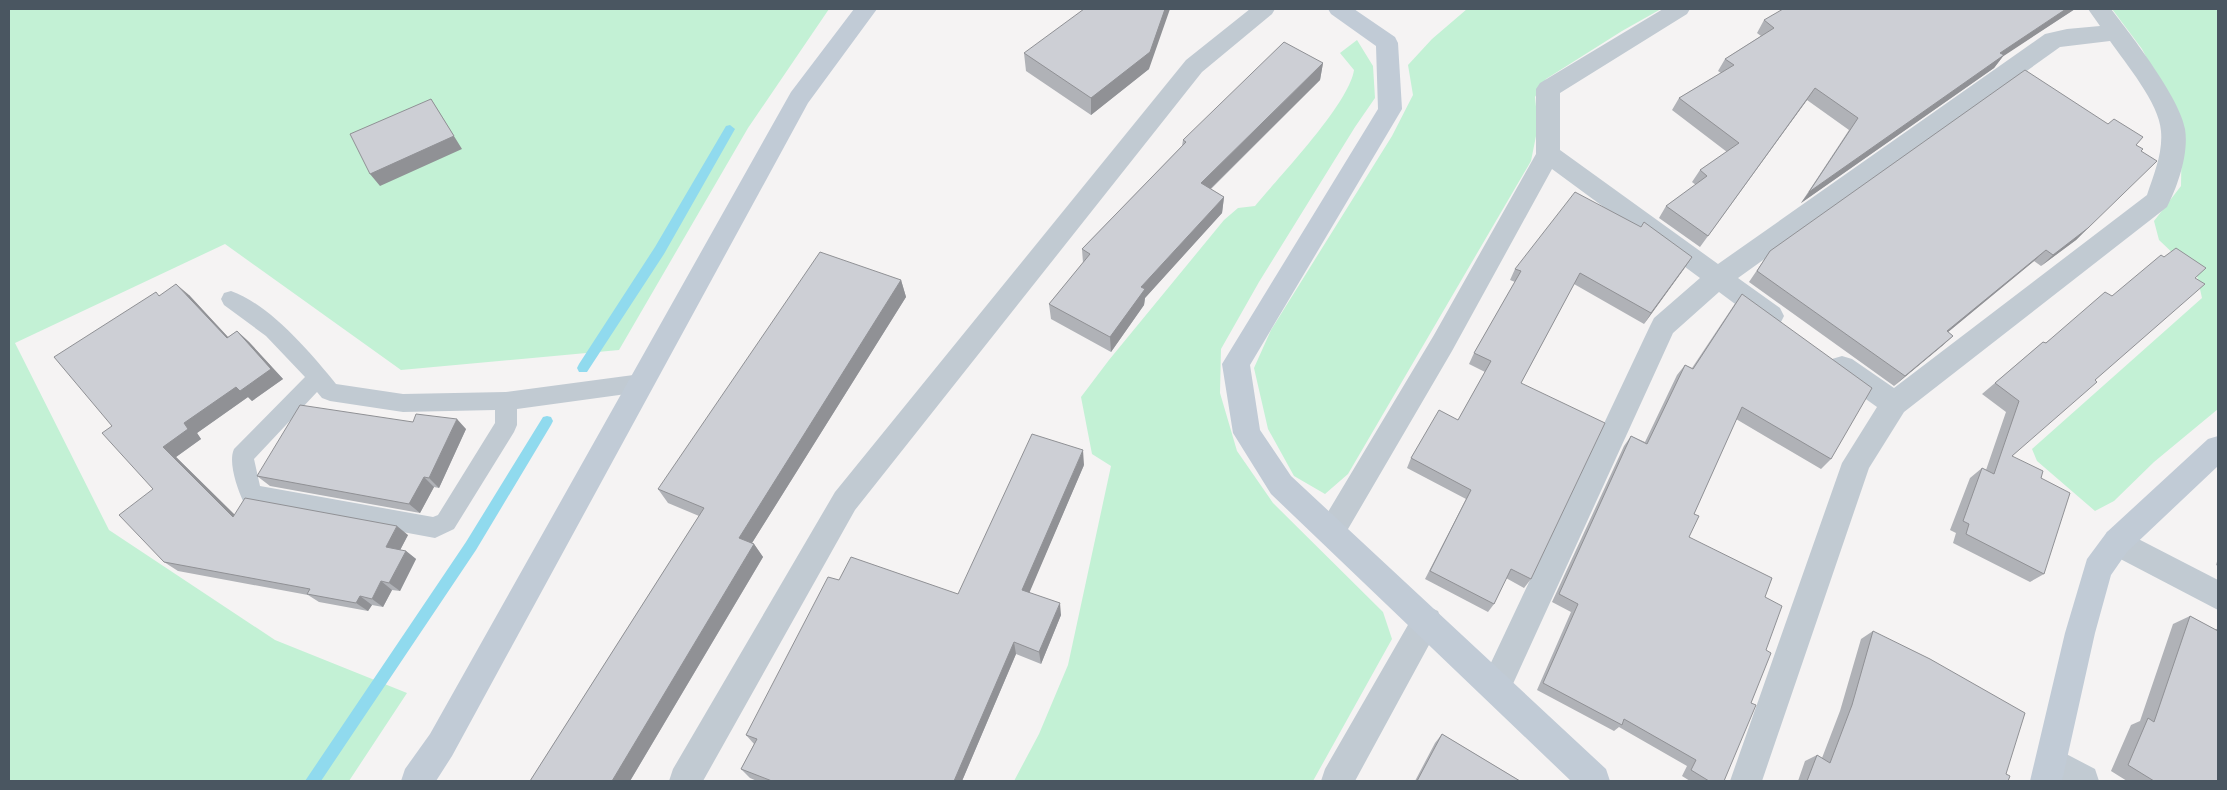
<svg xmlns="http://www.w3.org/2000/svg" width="2227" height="790" viewBox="0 0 2227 790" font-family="'Open Sans',sans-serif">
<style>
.green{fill:#c3f1d5}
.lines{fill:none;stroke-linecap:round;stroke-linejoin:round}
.stream{fill:#90daee;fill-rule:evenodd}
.lane{fill:#c1cad2;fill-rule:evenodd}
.street{fill:#c1cad2;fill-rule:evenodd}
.secondary{fill:#c1cbd6;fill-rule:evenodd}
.wall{fill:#b0b2b7}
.shaded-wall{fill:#909195}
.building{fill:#cdcfd5;stroke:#909195}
</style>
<rect width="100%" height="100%" fill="#f5f3f3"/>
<!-- green -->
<path class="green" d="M9,9H829L748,128L619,350L401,370L225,244L15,343L109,530L275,640L407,693L349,781H9Z
M1467,9H1661L1622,31L1546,79L1535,97L1538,126L1531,161L1348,474L1325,494L1294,476L1268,429L1254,368L1271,330L1392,136L1413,95L1408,65L1432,39Z
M2112,9H2218V409L2154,462L2114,501L2095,511L2037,461L2032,449L2202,298L2197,276L2159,240L2154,221L2181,186L2182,126L2142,49Z
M1357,40L1373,66L1375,98L1355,127L1259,282L1221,349L1220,393L1237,451L1273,503L1383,612L1392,639L1313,781H1014L1039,734L1068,665L1111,466L1092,454L1081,397L1109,360L1224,220L1238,208L1255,206C1279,177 1349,104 1354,70L1340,53Z"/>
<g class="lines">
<!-- stream -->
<path class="stream" d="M730,125L735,129L664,254L587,372H579L577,368L579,364L655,247L726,126Z
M547,416L551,417L553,421L551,425L476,550L321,781H305L466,542L543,417Z"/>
<!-- lane -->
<path class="lane" d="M231,291C269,304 311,353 336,384L403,394L506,392L641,374L648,377L652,383L648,389L641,392L517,409V425L514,432L454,529L435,538L251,504L243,501C237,488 228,462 234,449L305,377L266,336L224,305L221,299L224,293ZM317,392L322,398L330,401L403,412L495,410V423L438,515L433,517L260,486L254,459Z"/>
<!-- street -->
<path class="street" d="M1250,9H1275L1272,14L1202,72L855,510L703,781H669L673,769L835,492L1186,60Z
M1663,9H1690L1687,14L1560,93V150L1718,264L2045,34L2067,29L2100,26L2088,9H2111C2131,35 2180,98 2185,129C2189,153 2178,186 2167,207L1904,412L1869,468L1762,781H1730L1842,463L1877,407L1832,375L1828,367L1832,359L1842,356L1852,359L1894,388L2147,195C2154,174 2163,153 2161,131C2159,103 2126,64 2110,41L2060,47L1738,278L1780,308L1784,316L1780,324L1771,327L1762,324L1719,292L1673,333L1507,697L1496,701L1485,697L1480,686L1650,326L1654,318L1700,278L1552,169L1452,351L1341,541L1331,545L1321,541L1316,532L1434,335L1536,154V89L1540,83Z
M2117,528L2218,580V610L2107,552L2102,542L2107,532Z
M1427,606L1438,611L1442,621L1355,781H1321L1325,769L1416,611Z
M2051,746L2095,769L2099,781H2052L2040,773L2035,762L2040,751Z"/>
<!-- secondary -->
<path class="secondary" d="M854,9H877L808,103L452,756L436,781H401L405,769L430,734L791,92Z
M1328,9H1354L1395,37L1398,43L1402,109L1250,365L1260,430L1291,476L1606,769L1610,781H1571L1271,494L1233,433L1222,364L1378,109L1376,46L1331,14Z
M2218,436V466L2127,552L2111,575L2095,633L2062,781H2030L2065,633L2087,559L2107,532L2208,439Z"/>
</g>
<!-- wall -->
<path class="wall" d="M2075,9L2004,55L1994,68L1801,203L1849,130L1807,100L1700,247L1659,218L1666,206L1696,185L1692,182L1700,170L1727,152L1672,110L1679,98L1721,73L1718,71L1725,59L1761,36L1757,33L1764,20Z
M1024,53L1149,69L1091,115L1026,71Z
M1323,63L1320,80L1211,189L1224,197L1222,213L1145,298L1144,305L1111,352L1051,319L1049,304L1083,263L1082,249L1182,146L1183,140Z
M2136,145L2088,228L2076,240L2041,266L2034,261L1948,332L1953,336L1942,346L1894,386L1749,282L1770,251Z
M1692,257L1644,324L1574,284L1521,383L1531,579L1524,588L1506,578L1494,604L1488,612L1425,579L1466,499L1407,468L1411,458L1458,420L1485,372L1469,364L1474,353L1515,282L1510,280L1515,269Z
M2195,278L2095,380L2012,456L2041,478L2044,574L2030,582L1953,543L1956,533L1950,530L1970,478L1982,468L1986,470L2006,412L1982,394L2043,342L2045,343L2112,296Z
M901,280L906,297L752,543L754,544L763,557L630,781H530L699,516L668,503L658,489Z
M1742,294L1831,459L1821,469L1736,419L1694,514L1689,537L1765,597L1766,650L1751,703L1724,781H1690L1682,776L1687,766L1619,727L1614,731L1537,690L1571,612L1552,602L1624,446L1631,436L1645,442L1677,375L1685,365L1692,368L1734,305Z
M159,295H189L228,337L237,331L249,342L283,379L252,401L248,397L197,433L201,439L176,457L235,515L408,535L400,550L406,551L416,559L400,591L392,590L383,607L372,605L368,611L319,602L308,595L178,571L164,562L153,489L112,426Z
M413,422L466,429L439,488L434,487L420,513L270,486L257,476Z
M1084,465L1029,592L1061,615L1041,664L1016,654L962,781H757L750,778L741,769L754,744L746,735L839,580L958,594Z
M2218,558V566L2216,565Z
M2190,616L2215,630L2218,628V781H2127L2111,771L2131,725L2140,721L2173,624Z
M1873,631L2006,774L2008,781H1798L1805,761L1817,755L1822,758L1840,711L1861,639Z
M1442,734L1520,781H1415L1435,743Z"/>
<!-- shaded-wall -->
<path class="shaded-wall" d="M1165,9H1170L1149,69L1091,115V98Z
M2066,9H2075L1990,65L2000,53Z
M2004,55L1994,68L1801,203L1809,192Z
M1323,63L1320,80L1199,200L1201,183Z
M1815,88L1807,100L1700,247L1708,236Z
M431,99L462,149L380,186L370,174Z
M1224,197L1222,213L1145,298L1144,305L1111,352L1110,337L1141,287Z
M2088,228L2076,240L2041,266L2053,255Z
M2046,250L2034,261L1936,342L1947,331Z
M1692,257L1684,269L1644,324L1651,313Z
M901,280L906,297L747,551L739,538Z
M176,284L189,295L239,349L227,338Z
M237,331L249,342L283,379L252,401L248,397L197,433L201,439L176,457L246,526L233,517L163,447L184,423Z
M1953,336L1942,346L1894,386L1905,376Z
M457,419L466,429L439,488L429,478Z
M1083,450L1084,465L1025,603L1022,590Z
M424,477L434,487L420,513L409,504Z
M397,526L408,535L397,556L386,547Z
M754,544L763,557L630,781H612Z
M406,551L416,559L400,591L389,583Z
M381,581L392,590L383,607L372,599Z
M360,596L372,605L368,611L356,603Z
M1060,603L1061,615L1041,664L1039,652Z
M1014,642L1016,654L962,781H954Z"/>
<!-- building -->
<path class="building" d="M1084,9H1165L1150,52L1091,98L1024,53Z
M1783,9H2066L2000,53L2004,55L1809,192L1858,118L1815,88L1708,236L1666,206L1707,176L1700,170L1739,143L1679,98L1734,65L1725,59L1774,28L1764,20Z
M1284,42L1323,63L1201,183L1224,197L1141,287L1145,289L1110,337L1049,304L1090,254L1082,249L1186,142L1183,140Z
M2025,70L2108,124L2114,119L2143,137L2136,145L2143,149L2141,151L2157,161L2088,228L2053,255L2046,250L1947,331L1953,336L1905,376L1757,271L1770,251Z
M431,99L454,136L370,174L350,134Z
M1575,192L1641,227L1644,222L1692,257L1651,313L1580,273L1521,383L1605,423L1531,579L1511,569L1494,604L1430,571L1471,490L1411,458L1439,410L1458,420L1491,361L1474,353L1521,271L1515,269Z
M2176,248L2206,268L2195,278L2205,284L2095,380L2097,382L2012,456L2043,471L2041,478L2070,493L2044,574L1966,534L1969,524L1963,521L1982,468L1994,474L2019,401L1995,383L2043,342L2046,343L2105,292L2112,296L2161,255L2164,257Z
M820,252L901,280L739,538L754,544L612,781H530L704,508L658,489Z
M176,284L227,338L237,331L271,369L240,391L236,387L184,423L188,429L163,447L233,517L245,498L397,526L386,547L406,551L389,583L381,581L372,599L360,596L356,603L307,594L310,589L164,562L119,515L153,489L102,433L112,426L54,357L156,292L159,296Z
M1742,294L1872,388L1831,459L1742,407L1694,514L1699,516L1689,537L1772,578L1765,597L1782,606L1766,650L1771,653L1751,703L1756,705L1724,781H1709L1691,770L1696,760L1624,719L1622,725L1543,683L1578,604L1559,594L1631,436L1647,444L1685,365L1693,369Z
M300,405L413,422L416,414L457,419L429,478L424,477L409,504L257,476Z
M1032,434L1083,450L1022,590L1060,603L1039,652L1014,642L954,781H772L741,769L757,739L746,735L828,577L839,580L851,557L958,594Z
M2190,616L2218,631V781H2154L2128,765L2148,718L2154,722Z
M1873,631L1930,659L2025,713L2006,774L2010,776L2008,781H1807L1817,755L1830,763L1852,705Z
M1442,734L1520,781H1417Z"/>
<!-- border -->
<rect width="2227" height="790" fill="none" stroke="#4a5661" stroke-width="20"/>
</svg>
